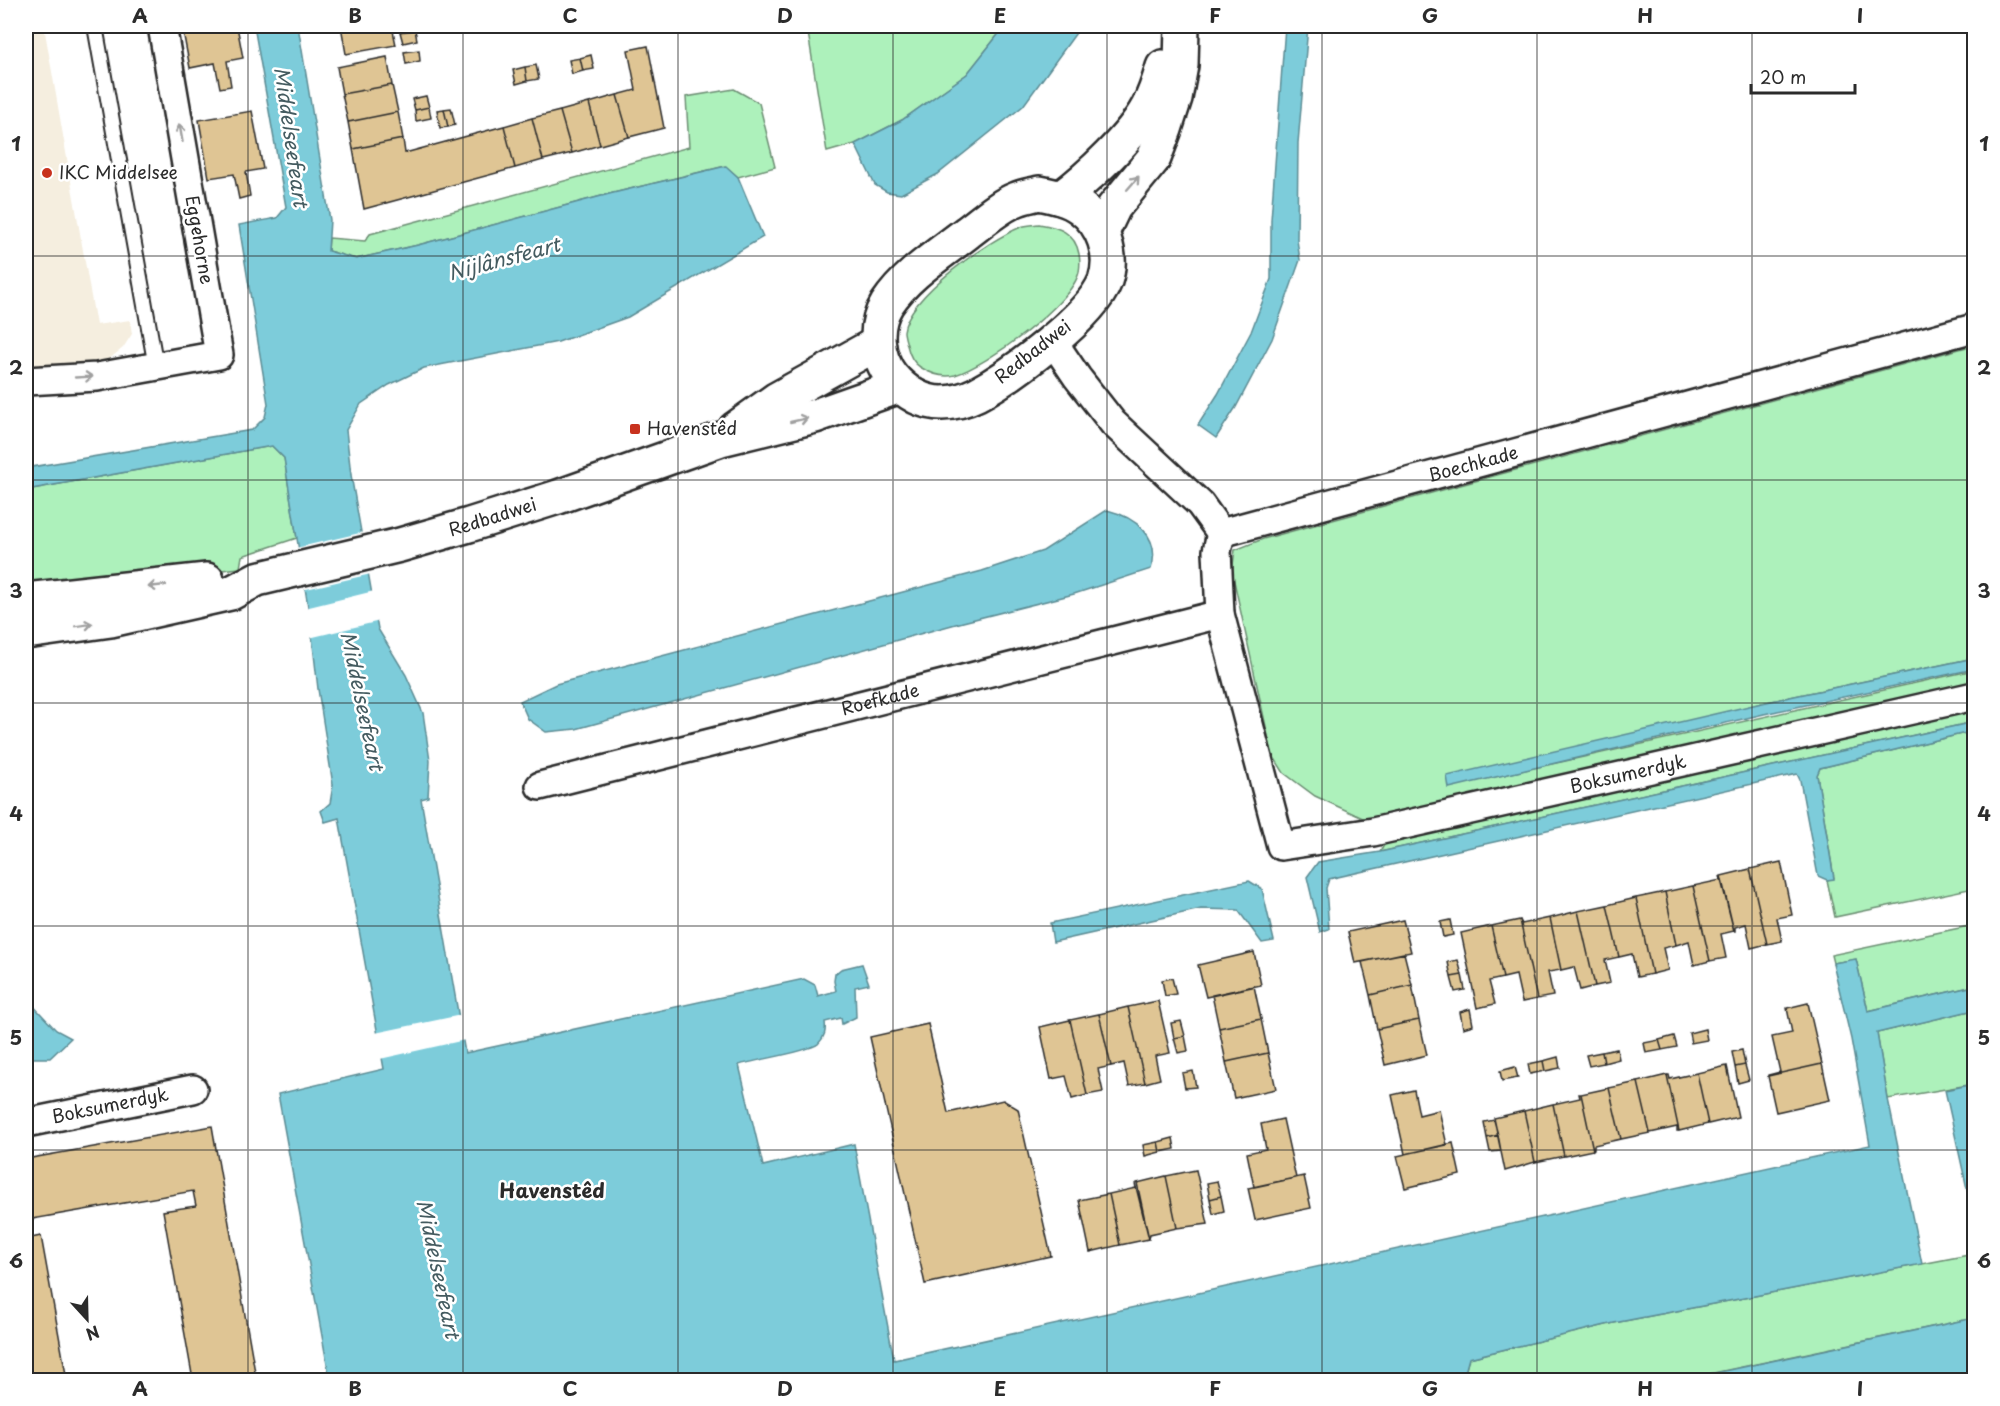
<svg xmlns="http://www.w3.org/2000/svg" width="2000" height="1406" viewBox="0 0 2000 1406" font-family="'Playpen Sans',sans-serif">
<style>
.built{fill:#f5eedf}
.green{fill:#adf1bb;stroke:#6c8e73;stroke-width:1.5}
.water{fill:#7dccda;stroke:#5c8c94;stroke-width:1.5}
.pier{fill:#fff}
.building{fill:#dfc594;stroke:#2b2b2b;stroke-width:1.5}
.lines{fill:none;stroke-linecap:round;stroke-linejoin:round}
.lane-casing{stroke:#2b2b2b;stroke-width:18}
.street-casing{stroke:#2b2b2b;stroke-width:32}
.secondary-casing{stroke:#2b2b2b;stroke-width:38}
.lane{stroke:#fff;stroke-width:14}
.street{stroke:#fff;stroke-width:27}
.secondary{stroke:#fff;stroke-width:33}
.oneway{stroke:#a0a0a0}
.grid{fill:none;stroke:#2b2b2b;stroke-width:1.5;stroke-opacity:0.55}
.poi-dot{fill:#c8321e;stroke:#fff;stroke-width:2}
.labels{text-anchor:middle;stroke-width:5;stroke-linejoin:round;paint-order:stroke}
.poi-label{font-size:18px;fill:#2b2b2b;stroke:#fff;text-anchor:start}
.street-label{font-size:18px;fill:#2b2b2b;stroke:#fff}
.water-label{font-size:20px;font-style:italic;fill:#445b60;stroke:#fff}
.neighbourhood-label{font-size:20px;font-weight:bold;fill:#2b2b2b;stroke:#fff}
.neatline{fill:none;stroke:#2b2b2b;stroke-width:2}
.grid-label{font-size:20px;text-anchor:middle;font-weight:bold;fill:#2b2b2b}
</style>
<rect width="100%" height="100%" fill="#fff"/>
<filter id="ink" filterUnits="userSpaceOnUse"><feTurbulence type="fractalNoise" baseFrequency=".0167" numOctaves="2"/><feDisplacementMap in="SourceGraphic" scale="12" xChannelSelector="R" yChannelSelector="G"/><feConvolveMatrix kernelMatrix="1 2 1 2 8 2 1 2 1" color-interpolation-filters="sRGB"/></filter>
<g filter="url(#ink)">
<!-- built -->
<path class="built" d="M26,26H44L96,325L130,320L132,334L123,348L109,359L98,362L26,367Z"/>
<!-- green -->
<path class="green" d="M807,26H1005L967,74L902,120L855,144L827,152Z
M734,89L759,103L775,167L738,177L725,166L609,194L418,245L356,259L328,251L329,238L365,241L370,234L689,147L686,97Z
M1039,224C1058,227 1075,232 1079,254C1080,259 1080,266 1079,272C1072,304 986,366 955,375C942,378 931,374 920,367C912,362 909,354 907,345C906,341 904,335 904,331C909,295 989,240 1021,227C1026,225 1033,225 1039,224Z
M1974,345V658L1762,703L1449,787L1974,670V685L1367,820L1315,796L1284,773L1272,754L1232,572L1235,550L1263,539Z
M272,446L284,458L297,538L242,556L240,568L26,591V490Z
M1974,710V722L1380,852L1387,840Z
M1974,731V888L1835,917L1827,880L1834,878L1817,775L1820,768Z
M1974,925V986L1868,1011L1856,959L1833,963L1831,955Z
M1974,1010V1084L1888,1099L1877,1033Z
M1974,1254V1318L1680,1380H1465L1464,1376L1469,1358L1614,1323Z"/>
<!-- water -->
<path class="water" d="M254,26H298L330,220L328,251L356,259L418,245L609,194L726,166L738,177L763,237L628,317L558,342L424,368L389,385L361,404L346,430L351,475L378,629L406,675L423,713L430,761L428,797L421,799L465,1053L804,979L815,985L818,996L836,991L834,981L835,974L841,969L862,964L869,984L855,987L856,1017L842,1024L841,1018L825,1022C826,1031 825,1037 818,1044C808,1052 755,1060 739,1065L763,1166L854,1144L894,1360L1870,1145L1851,1039L1833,963L1856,959L1868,1011L1974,986V1010L1877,1033L1888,1099L1922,1264L1614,1323L1469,1358L1464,1376L1465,1380H330L278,1094L384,1069L339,818L325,822L321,811L330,803L333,785L318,689L310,619L284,458L272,446L26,490V468L252,430L265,417L268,404L239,225L277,218L286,207Z
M1005,26H1081L1023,106L938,174L901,194L887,192L875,185L855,144L902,120L967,74Z
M1285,26H1308L1298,143L1297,240L1300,260L1272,339L1236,407L1216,438L1198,425L1218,394L1251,332L1271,279V220Z
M1107,510C1135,517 1162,537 1151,569L1074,594L963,622L576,729L546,732L528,719L520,701L556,684L982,571L1043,551Z
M1974,658V669L1764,714L1449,788L1447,776L1762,703Z
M1974,722V731L1820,768L1817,775L1834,879L1827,880L1818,876L1800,780L1797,774L1329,879L1326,888L1329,929L1320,932L1307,877L1318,862L1380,852Z
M1249,881L1262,889L1274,941L1262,943L1238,910L1201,909L1053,942L1050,923Z
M26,998L56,1030L71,1038L50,1058H26Z
M1974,1084V1220L1945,1090Z
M1974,1318V1380H1680L1706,1375Z"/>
<!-- pier -->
<path class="pier" d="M364,532L371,574L302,590L296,548Z
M374,591L380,621L309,638L305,608Z
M461,1015L465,1040L380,1059L375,1033Z"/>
<!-- building -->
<path class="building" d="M182,26H237L243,58L227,61L231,86L220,88L215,63L190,68Z
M341,26H392L396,45L346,54Z
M415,30L417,40L403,43L400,32Z
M648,46L664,128L629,137L617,95L636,90L628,50Z
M419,50L420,61L406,64L404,52Z
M591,55L594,69L583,71L580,58Z
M387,57L392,85L342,94L337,67Z
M580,58L583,71L572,74L569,60Z
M536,65L539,79L527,81L525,67Z
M525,67L527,81L516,84L513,70Z
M392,85L398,112L348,122L342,94Z
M617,95L629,137L600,145L589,103Z
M426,96L429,107L415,110L412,99Z
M589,103L600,145L572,153L560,111Z
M429,107L431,118L416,121L415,110Z
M451,108L455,125L448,127L444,109Z
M444,109L448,127L440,128L437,110Z
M252,111L263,169L246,172L250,196L239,199L234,174L209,178L199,120Z
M560,111L572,153L543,160L532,118Z
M398,112L403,139L353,149L348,122Z
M532,118L543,160L515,168L504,126Z
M504,126L515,168L364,209L353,149L403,139L405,153Z
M1781,862L1792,915L1777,918L1782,941L1767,944L1750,869Z
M1750,869L1767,944L1751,948L1746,924L1735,927V931H1734L1721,876Z
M1720,876L1734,931L1721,934L1726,958L1710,961L1693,886L1721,880Z
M1693,886L1710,961L1694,965L1689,941L1676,945L1665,892Z
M1665,892L1676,945L1663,948L1668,970L1652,974L1636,898Z
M1636,898L1652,974L1637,977L1632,954L1619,957L1607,905Z
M1607,905L1619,957L1605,960L1610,983L1595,986L1578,911Z
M1578,911L1595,986L1580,990L1574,967L1561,970L1550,918Z
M1550,918L1561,970L1548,972L1553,996L1537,999L1520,920L1522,924Z
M1403,920L1411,952L1355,963L1348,932Z
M1450,920L1453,935L1443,937L1440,922Z
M1520,920L1537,999L1522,1002L1516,975L1503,978L1491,926Z
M1491,926L1503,978L1489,981L1495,1004L1477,1008L1461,933Z
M1254,952L1261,985L1206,997L1198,965Z
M1404,953L1412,985L1370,995L1362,962Z
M1458,960L1462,975L1451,977L1448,962Z
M1462,975L1465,990L1455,992L1451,977Z
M1172,978L1176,994L1165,996L1162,980Z
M1412,985L1419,1020L1377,1029L1370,995Z
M1254,986L1261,1019L1219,1028L1212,995Z
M1158,1001L1170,1053L1155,1056L1160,1079L1145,1083L1128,1007Z
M1808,1003L1822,1064L1768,1076V1075L1780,1072L1772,1037L1792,1033L1787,1008Z
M1128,1007L1145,1083L1129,1086L1124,1063L1111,1066L1099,1014Z
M1470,1009L1473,1025L1463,1028L1460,1012Z
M1099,1014L1111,1066L1098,1069L1103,1092L1087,1095L1070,1020Z
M1261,1019L1268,1053L1226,1062L1219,1028Z
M1070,1020L1087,1095L1072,1099L1066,1076L1051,1079L1040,1027Z
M1419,1020L1427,1055L1385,1065L1377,1029Z
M1181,1021L1185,1036L1174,1038L1171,1023Z
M928,1024L948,1113L1003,1100L1018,1109L1051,1256L925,1284L870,1037Z
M1705,1029L1707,1040L1691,1043L1689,1033Z
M1185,1036L1188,1051L1178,1053L1174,1038Z
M1674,1036L1677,1047L1662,1050L1659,1040Z
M1659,1040L1662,1050L1646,1053L1644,1043Z
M1617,1049L1619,1059L1604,1063L1602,1052Z
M1742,1050L1745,1065L1735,1067L1732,1052Z
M1602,1052L1604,1063L1589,1066L1586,1055Z
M1268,1053L1276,1089L1234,1098L1226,1062Z
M1558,1057L1560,1068L1545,1071L1543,1061Z
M1543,1061L1545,1071L1530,1074L1528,1064Z
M1822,1064L1830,1100L1776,1112L1768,1076Z
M1745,1065L1749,1080L1738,1083L1735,1067Z
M1727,1066L1738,1117L1708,1124L1697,1073Z
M1515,1067L1518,1078L1502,1081L1500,1071Z
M1193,1071L1196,1087L1185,1088L1182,1073Z
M1697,1073L1708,1124L1679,1131L1667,1075H1669L1670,1079Z
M1667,1075L1679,1131H1677V1127L1650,1133L1638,1082Z
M1638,1082L1650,1133L1621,1139L1609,1088Z
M1609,1088L1621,1139L1594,1145V1149L1593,1150L1581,1094Z
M1414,1090L1419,1115L1439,1110L1447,1145L1405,1154L1392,1095Z
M1579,1094H1581L1593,1150L1564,1156L1553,1104L1580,1098Z
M1553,1104L1564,1156L1535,1162L1524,1111Z
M1524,1111L1535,1162L1505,1171L1494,1118Z
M1283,1119L1296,1178L1254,1187L1247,1153L1266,1149L1261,1124Z
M1494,1120L1498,1135L1487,1138L1484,1122Z
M212,1126L256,1378L281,1374L282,1380H193L163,1211L196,1206L193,1191L26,1220V1159Z
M1498,1135L1501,1151L1490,1152L1487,1138Z
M1173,1138L1175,1149L1160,1152L1158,1142Z
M1158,1142L1160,1152L1145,1156L1143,1145Z
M1453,1143L1460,1175L1405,1188L1397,1156Z
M1196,1170L1208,1224L1177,1228L1166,1176Z
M1166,1176L1177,1228L1150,1234L1149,1239L1137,1183Z
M1304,1176L1311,1208L1255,1220L1248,1188Z
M1217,1181L1221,1196L1210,1199L1207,1183Z
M1135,1183L1149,1239L1120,1245L1109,1194L1136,1188Z
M1109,1194L1120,1245L1090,1252L1079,1200Z
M1221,1196L1224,1211L1213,1214L1210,1199Z
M41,1236L67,1380H26V1239Z"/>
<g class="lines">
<defs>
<path id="lane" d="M95,26L156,367"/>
<g id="street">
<path id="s1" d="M1052,340L1077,377L1113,423L1200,504L1221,533L1974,328"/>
<path d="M26,381L97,377L219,355L162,26"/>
<path id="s2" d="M1221,533L1217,551L1220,614L1281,846L1373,832L1974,696"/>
<path id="s3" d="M540,786L1220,614"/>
<path id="s4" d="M26,1123L193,1089"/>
</g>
<g id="secondary">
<path d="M1039,193C1054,196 1069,199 1081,208C1103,224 1114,255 1105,281C1092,316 1011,376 977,394C967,399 954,403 942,403C921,403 905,392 892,377C876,357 873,326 887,304C907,274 940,254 968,232C983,221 999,206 1017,199C1024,196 1032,195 1039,193Z"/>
<path d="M1061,198C1089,177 1132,137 1148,107C1155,94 1159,81 1163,67"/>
<path d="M1102,232L1114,207L1154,158L1165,129L1175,98L1181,65L1182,26"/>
<path d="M735,429L777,399L878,343"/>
<path d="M26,600L207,580"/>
<path id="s5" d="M26,632L111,620L231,593L257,579L400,545L469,525L558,497L721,439L815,416L900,386"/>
</g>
</defs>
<!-- lane casing -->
<use href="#lane" class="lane-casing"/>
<!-- street casing -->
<use href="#street" class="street-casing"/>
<!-- secondary casing -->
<use href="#secondary" class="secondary-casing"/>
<!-- lane -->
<use href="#lane" class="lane"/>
<!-- street -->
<use href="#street" class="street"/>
<!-- secondary -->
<use href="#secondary" class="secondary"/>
</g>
<!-- one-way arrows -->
<defs><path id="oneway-shaft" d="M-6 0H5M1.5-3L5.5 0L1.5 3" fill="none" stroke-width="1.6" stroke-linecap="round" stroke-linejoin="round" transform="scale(1.5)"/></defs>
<g class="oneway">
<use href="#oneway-shaft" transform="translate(181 133) rotate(-100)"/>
<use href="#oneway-shaft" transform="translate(1133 183) rotate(-49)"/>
<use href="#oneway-shaft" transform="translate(84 377) rotate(-3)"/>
<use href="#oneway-shaft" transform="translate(799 420) rotate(-13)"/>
<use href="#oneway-shaft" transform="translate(157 586) rotate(174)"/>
<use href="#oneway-shaft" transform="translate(84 625) rotate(-9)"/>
</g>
</g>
<!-- grid -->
<path class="grid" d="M248,26V1380M463,26V1380M678,26V1380M893,26V1380M1107,26V1380M1322,26V1380M1537,26V1380M1752,26V1380M26,256H1974M26,480H1974M26,703H1974M26,926H1974M26,1150H1974"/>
<!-- markers -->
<g class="poi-dot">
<circle cx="47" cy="173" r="6"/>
<rect x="629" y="423" width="12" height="12" rx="3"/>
</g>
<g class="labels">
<!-- poi labels -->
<g class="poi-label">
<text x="59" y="179">IKC Middelsee</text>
<text x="647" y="435">Havenstêd</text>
</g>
<!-- street labels -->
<g class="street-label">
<text transform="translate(199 240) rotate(80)" y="6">Eggehorne</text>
<text transform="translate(1033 352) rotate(-38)" y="6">Redbadwei</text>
<text dy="6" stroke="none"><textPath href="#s1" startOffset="519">Boechkade</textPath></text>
<text dy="6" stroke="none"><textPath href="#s5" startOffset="482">Redbadwei</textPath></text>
<text dy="6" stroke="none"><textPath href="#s3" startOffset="351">Roefkade</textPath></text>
<text dy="6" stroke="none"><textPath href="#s2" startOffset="676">Boksumerdyk</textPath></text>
<text dy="6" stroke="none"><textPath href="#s4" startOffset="86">Boksumerdyk</textPath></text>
</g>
<!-- water labels -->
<g class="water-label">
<text transform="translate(291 137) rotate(82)" y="7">Middelseefeart</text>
<text transform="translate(504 259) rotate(-15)" y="7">Nijlânsfeart</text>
<text transform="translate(362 701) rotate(78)" y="7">Middelseefeart</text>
<text transform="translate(438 1269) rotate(78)" y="7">Middelseefeart</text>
</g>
<!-- neighbourhood labels -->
<g class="neighbourhood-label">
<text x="552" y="1198">Havenstêd</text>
</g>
</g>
<!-- margin -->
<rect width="2000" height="1406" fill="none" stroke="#fff" stroke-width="66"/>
<!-- north arrow -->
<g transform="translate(87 1319) rotate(158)" stroke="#ffffff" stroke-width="4.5" paint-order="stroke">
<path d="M0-4.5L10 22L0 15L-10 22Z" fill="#2b2b2b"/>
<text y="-9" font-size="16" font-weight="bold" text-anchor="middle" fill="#2b2b2b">N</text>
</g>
<!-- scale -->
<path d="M1751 84v9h104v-9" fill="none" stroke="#2b2b2b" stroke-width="3"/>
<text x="1760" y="84" font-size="18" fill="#2b2b2b" stroke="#ffffff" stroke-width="4.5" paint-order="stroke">20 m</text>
<rect x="33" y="33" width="1934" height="1340" class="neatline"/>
<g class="grid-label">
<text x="140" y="23">A</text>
<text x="355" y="23">B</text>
<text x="570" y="23">C</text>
<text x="785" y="23">D</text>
<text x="1000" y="23">E</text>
<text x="1215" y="23">F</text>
<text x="1430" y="23">G</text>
<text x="1645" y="23">H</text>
<text x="1860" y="23">I</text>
<text x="16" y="151">1</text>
<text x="1984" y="151">1</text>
<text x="16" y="375">2</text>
<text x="1984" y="375">2</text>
<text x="16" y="598">3</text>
<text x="1984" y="598">3</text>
<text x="16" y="821">4</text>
<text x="1984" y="821">4</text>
<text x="16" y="1045">5</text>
<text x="1984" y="1045">5</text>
<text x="16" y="1268">6</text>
<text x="1984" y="1268">6</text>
<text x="140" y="1396">A</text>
<text x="355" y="1396">B</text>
<text x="570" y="1396">C</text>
<text x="785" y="1396">D</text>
<text x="1000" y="1396">E</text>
<text x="1215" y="1396">F</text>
<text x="1430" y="1396">G</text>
<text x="1645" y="1396">H</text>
<text x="1860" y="1396">I</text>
</g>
</svg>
